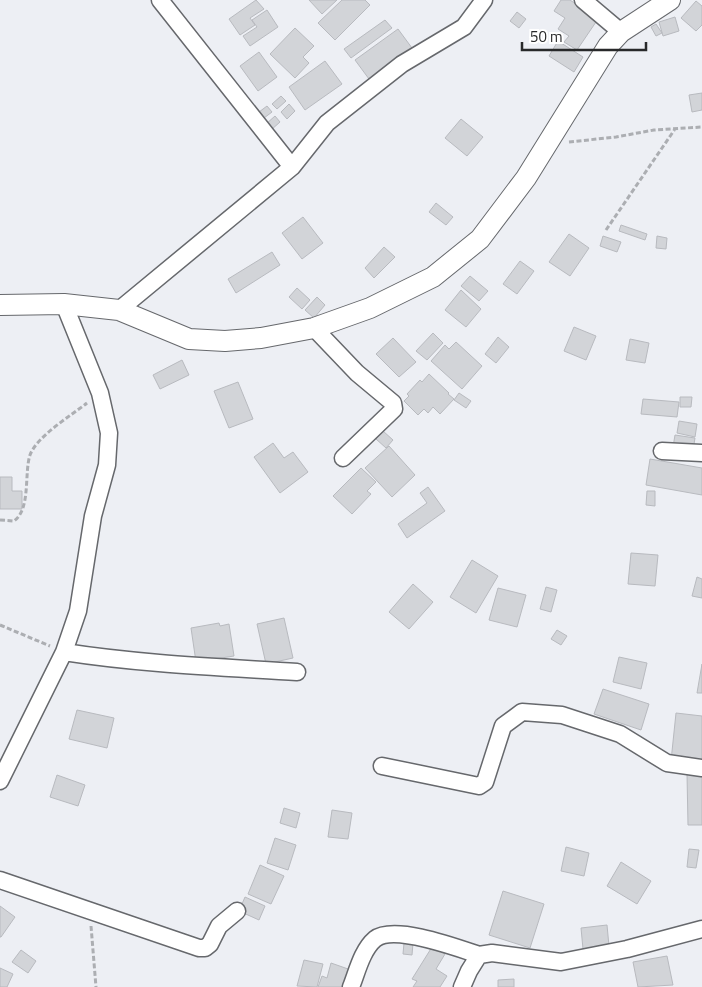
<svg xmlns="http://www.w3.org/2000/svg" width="702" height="987" viewBox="0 0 702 987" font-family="'Titillium Web',sans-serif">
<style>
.building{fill:#d2d4d8;stroke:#b8babf}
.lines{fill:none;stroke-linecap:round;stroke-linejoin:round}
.minor-casing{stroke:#66686c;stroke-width:19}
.tertiary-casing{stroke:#66686c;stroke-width:22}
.path{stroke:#acaeb2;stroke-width:3;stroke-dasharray:5 2.5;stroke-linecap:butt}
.minor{stroke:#fff;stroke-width:16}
.tertiary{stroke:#fff;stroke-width:20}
</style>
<rect width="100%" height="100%" fill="#edeff4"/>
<!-- building -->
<path class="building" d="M256,0L264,9L250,18L255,25L240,35L229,19Z
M309,0H337L322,14Z
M342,0H365L370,5L335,40L318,23Z
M561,0H570L598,19L577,50L564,42L569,36L558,29L565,18L554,11Z
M696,1L702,6V25L696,31L681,18Z
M267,10L278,27L250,46L243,36L257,27L252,20Z
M517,12L526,19L519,28L510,21Z
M675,17L679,31L663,36L659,22Z
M385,20L392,28L351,58L344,49Z
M656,24L662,33L656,36L651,27Z
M295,28L314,46L303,57L309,63L295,78L270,54Z
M398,29L412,48L369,79L355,60Z
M558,41L583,57L574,72L549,56Z
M259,52L277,77L258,91L240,66Z
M325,61L342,84L305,110L289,87Z
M702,93V110L692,112L689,95Z
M281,96L286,101L277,109L272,104Z
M289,104L295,111L287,119L281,112Z
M267,106L272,112L264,118L259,112Z
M275,116L280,122L271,130L266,124Z
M461,119L483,137L467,156L445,138Z
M436,203L453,217L446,225L429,212Z
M303,217L323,243L302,259L282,233Z
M621,225L647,234L645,240L619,231Z
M569,234L589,248L570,276L549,262Z
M603,236L621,242L617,252L600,246Z
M657,236L667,238L666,249L656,248Z
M384,247L395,257L374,278L365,268Z
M272,252L280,265L236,293L228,279Z
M520,261L534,271L517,294L503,284Z
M470,276L488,291L479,301L461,286Z
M297,288L310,300L302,309L289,297Z
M461,290L481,309L466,327L445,310Z
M317,297L325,305L314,318L305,310Z
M574,327L596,336L586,360L564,351Z
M433,333L443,343L427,360L416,351Z
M498,337L509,347L496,363L485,354Z
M393,338L416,362L399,377L376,354Z
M630,339L649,343L645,363L626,360Z
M456,342L482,366L462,389L431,361L445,345L449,349Z
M182,360L189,375L160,389L153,375Z
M429,374L449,393L448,394L454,399L440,414L433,407L428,413L424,409L418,415L404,401L409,396L407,394L420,380L422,382Z
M238,382L253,419L229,428L214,391Z
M459,393L471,401L466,408L454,400Z
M680,397H692L691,407H680Z
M643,399L679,402L677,417L641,414Z
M679,421L697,424L695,437L677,433Z
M383,431L393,440L386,448L376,439Z
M675,435L695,438L693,450L673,447Z
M273,443L284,458L293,452L308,472L280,493L254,457Z
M389,446L415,475L392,497L365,468Z
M650,459L702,468V495L646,485Z
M361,468L376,482L367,491L371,494L352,514L333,496Z
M0,477H12V491H22V509H0Z
M428,487L445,511L407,538L398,524L427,503L420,493Z
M647,491H655V506L646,505Z
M631,553L658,555L655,586L628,584Z
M472,560L498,576L476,613L450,597Z
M697,577L702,579V598L692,596Z
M413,584L433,602L409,629L389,612Z
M546,587L557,590L551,612L540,609Z
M498,588L526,595L517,627L489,620Z
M284,618L293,658L266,664L257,624Z
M219,623L220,626L229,624L234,656L196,662L191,628Z
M557,630L567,636L561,645L551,639Z
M619,657L647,663L641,689L613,682Z
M702,664V693H697Z
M603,689L649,704L641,730L594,714Z
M77,710L114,718L107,748L69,739Z
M676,713L702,716V764L671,761Z
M687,774H702V825H688Z
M57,775L85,785L78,806L50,797Z
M284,808L300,813L296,828L280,823Z
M332,810L352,813L348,839L328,837Z
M275,838L296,845L288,870L267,863Z
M566,847L589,853L584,876L561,871Z
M689,849L699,850L696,868L687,867Z
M621,862L651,881L637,904L607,886Z
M260,865L284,876L271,904L248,894Z
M503,891L544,904L530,948L489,935Z
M245,897L265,906L259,920L239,911Z
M0,906L15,917L1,937H0Z
M607,925L609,946L583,949L581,928Z
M404,943H413L412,955L403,954Z
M432,947L445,954L436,969L447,976L440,987H413L417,981L412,979Z
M21,950L36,961L28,973L12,962Z
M667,956L673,985L638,987L633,962Z
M304,960L323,964L317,987L297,986Z
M331,963L351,970L346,987H318L322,976L327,978Z
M0,968L13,974L7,987H0Z
M514,979V987H498V980Z"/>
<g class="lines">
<defs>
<path id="minor" d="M160,0L292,167
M583,0L621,32
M119,310L292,167L327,123L402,64L464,27L484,0
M314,328L357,373L393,403L394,409L343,458
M662,451L702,453
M64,652C141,664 219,667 297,672
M382,766L479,786L485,782L503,726L522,712L562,715L620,734L667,763L702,768
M0,781L64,652L78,611L93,516L107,465L109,433L100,393L64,304
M0,880L199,948H205L210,944L219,926L237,911
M351,987C357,972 362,950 375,939C394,924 458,948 479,955
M462,987L469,971L479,955L492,953L561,962L627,949L702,929"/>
<path id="tertiary" d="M0,305L64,304L119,310L189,339L225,341L261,338L314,328L370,308L433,277L480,239L526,178L608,46L621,32L670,0"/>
</defs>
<!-- minor casing -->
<use href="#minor" class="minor-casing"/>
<!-- tertiary casing -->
<use href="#tertiary" class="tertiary-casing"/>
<!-- path -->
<path class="path" d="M569,142L616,137L654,130L702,127
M606,230L675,129
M0,520L14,521C31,509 24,473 30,455C37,436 72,415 87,403
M0,625L50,646
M91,926L96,987"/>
<!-- minor -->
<use href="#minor" class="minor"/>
<!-- tertiary -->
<use href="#tertiary" class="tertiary"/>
</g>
<!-- scale -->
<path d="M522 42v8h124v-8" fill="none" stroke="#28292a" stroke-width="2.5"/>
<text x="530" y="42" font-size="15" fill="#28292a" stroke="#ffffff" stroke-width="4" paint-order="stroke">50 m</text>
</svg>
